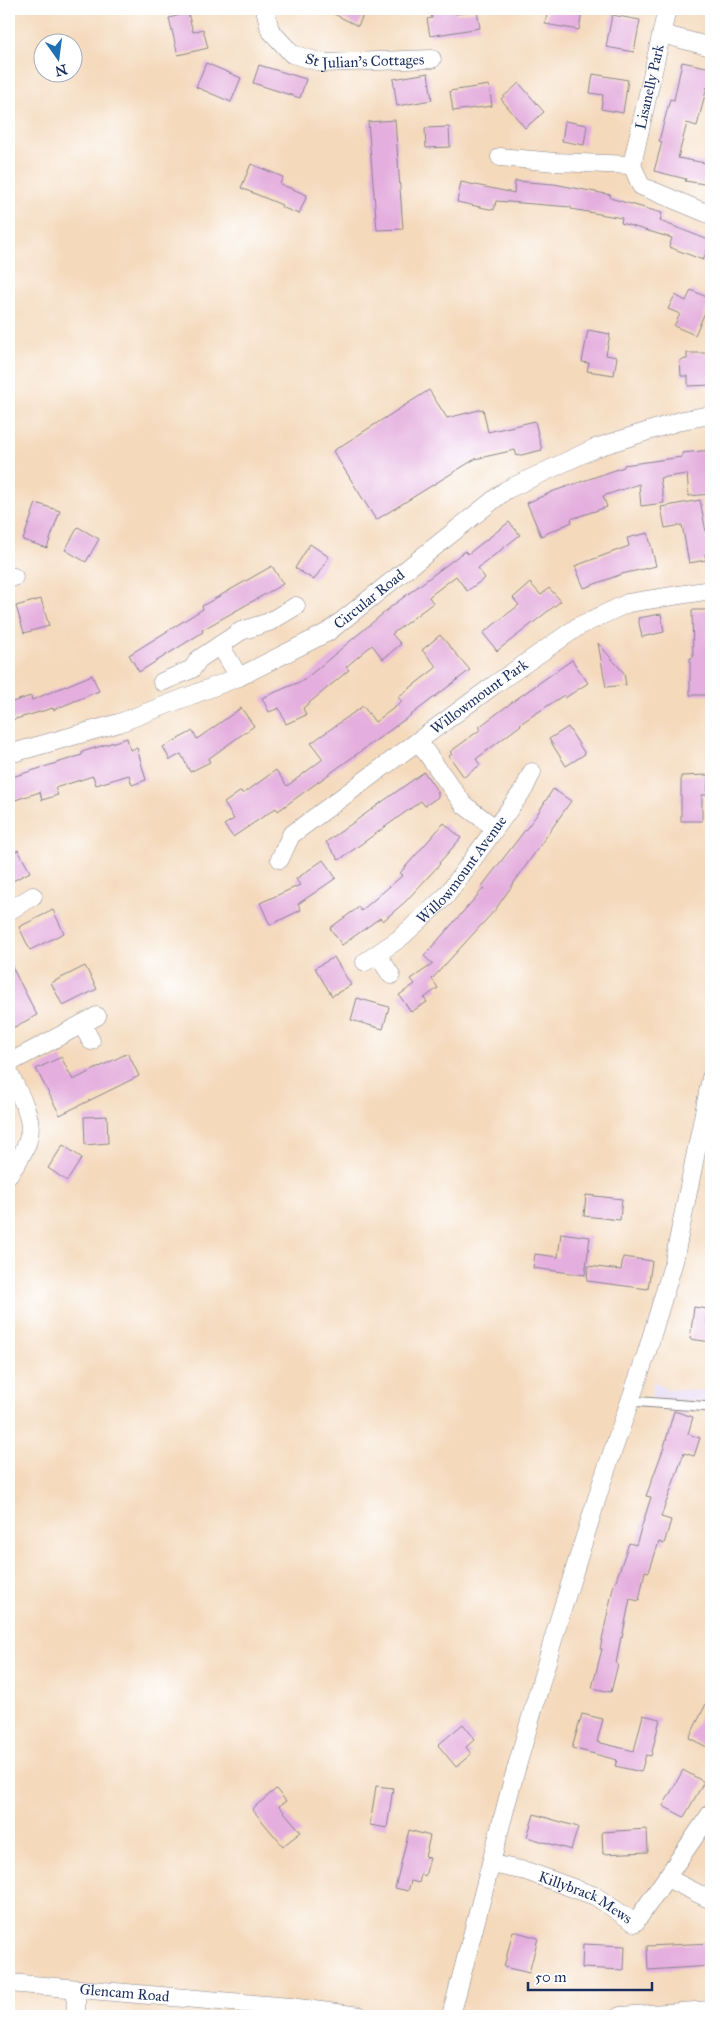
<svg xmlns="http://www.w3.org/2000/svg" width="720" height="2025" viewBox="0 0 720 2025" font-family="'IM FELL Great Primer',serif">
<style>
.built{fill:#e2d4f3}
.building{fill:#e4aede}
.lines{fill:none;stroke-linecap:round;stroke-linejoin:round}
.lane-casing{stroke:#88848c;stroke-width:11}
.street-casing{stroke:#88848c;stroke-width:19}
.lane{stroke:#fff;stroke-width:9}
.street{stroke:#fff;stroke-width:18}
.labels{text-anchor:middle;stroke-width:4;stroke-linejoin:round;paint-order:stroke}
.street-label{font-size:15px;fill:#1b2f5e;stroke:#fff}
</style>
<rect width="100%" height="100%" fill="#fff"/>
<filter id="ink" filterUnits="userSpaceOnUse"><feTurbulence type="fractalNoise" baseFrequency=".02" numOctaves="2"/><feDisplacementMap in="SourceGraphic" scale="10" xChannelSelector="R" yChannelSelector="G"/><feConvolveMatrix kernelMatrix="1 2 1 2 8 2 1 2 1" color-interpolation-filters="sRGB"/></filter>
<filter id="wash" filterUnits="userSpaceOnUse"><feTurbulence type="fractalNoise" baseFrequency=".0096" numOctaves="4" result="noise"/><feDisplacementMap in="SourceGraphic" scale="20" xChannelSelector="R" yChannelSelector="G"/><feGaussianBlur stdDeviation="1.12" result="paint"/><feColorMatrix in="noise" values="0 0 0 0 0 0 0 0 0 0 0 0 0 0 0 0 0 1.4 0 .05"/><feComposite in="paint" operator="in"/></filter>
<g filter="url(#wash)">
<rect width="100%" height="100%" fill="#f4d9bb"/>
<!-- built -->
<path class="built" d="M653,1381L666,1389L711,1391V1402L651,1399Z"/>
<g id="blocks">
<!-- building -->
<path class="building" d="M324,9H366L358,26Z
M447,9H455L456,14L477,11L480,28L430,36L427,19L432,18L431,11Z
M548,9H573V10L582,12L579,30L545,24Z
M188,13L193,32L203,29L208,48L178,55L169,18Z
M612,15L640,20L634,52L606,47Z
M682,62L711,68V88L707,87L697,126L687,123L678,158L711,164V185L685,181L686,179L654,171L662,142L659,141L670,99L674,100Z
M206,63L241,78L231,102L196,87Z
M259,65L306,79L300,98L253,83Z
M428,73L432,100L397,106L393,79Z
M593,74L628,80L623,113L601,109L603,95L590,93Z
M519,83L544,112L525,128L501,99Z
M489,85L492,106L453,111L450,91Z
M395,120L403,229L377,230L368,122Z
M565,121L587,125L584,145L562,141Z
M449,127L450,147L426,148L425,128Z
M251,164L283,177L280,184L307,195L299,214L281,207L282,205L241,188Z
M515,181L554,184L611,195L610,198L662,213L660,221L711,241L703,260L669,247L672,238L621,223L622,218L571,209V207L496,201L494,210L457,202L461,182L514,193Z
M691,290L711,299L695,335L674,326L680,314L668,309L675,295L686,301Z
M588,330L610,334L606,355L617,357L614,375L587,371L589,363L582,362Z
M687,353H711V385L688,386V376H681L680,360L687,359Z
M429,390L447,418L483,409L488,432L535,421L542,450L517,456L515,450L475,459L376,520L333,451Z
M711,450V494L689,496L687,474L660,478L664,503L641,506L639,484L603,496L607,507L571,519L572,522L541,536L527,503L554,491L624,467V465L682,457V453Z
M700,500L710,553L705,554L706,560L689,563L682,525L665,528L661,507Z
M36,503L60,511L47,548L23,540Z
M509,522L520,535L478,568L485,578L467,591L456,576L431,595L429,597L433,603L392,634L401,644L383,659L372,645L346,667L349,670L303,708L306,715L286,724L279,708L269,712L262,698L304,680L392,606L465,551L468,554Z
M78,527L99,539L86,562L65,550Z
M648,533L656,566L622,574L584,588L575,566L629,546L627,538Z
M310,544L329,557L314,580L295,568Z
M272,566L283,584L202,630L203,632L139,672L129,655L203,609L202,606Z
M530,583L541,595L549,588L561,601L497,651L483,633L519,605L513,598Z
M41,599L49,626L24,633L16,606Z
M692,610H711V695H690V658H693Z
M661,614L664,632L642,637L638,618Z
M440,635L470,670L411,715L278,811L276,808L233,837L224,825L234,819L224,803L241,791L243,794L276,770L287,786L323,759L311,743L363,706L375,722L402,702L398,697L437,667L422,650Z
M598,643L624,673L626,685L606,687Z
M572,660L588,683L565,698L564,695L520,724L521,725L476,759L480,765L464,777L449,756L452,754L450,752L481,729L479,727L515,700Z
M92,675L99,691L53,710V708L9,721V703L31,696L32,700Z
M241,708L254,726L208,759L210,762L190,772L181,754L170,760L163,747L193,731L197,739Z
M568,727L585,754L566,766L549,739Z
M127,738L130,750L137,748L146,780L132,785L129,775L96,785L93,776L55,788L58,795L42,800L40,792L9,802V778L82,755V752Z
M424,772L438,792V797L425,806L421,801L339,860L326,842Z
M708,775L707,795H702V821H681V776Z
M553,789L571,801L495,910L432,979L438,988L424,998L427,1002L411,1012L399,995L415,984L411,979L433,964L424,956L484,888L482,886L536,816Z
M444,823L461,838L439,863L440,864L405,902L383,921L380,918L342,945L330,928L359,907L361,911L403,875L400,873Z
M18,850L30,872L9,883V855Z
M323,860L336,878L298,904L301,910L270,925L260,903L300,885L296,879Z
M53,910L64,933L30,950L19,927Z
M334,957L351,985L332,996L315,968Z
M9,961L37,1015L9,1030Z
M85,966L97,989L63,1006L51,983Z
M357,998L389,1007L383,1029L351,1020Z
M128,1053L139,1076L60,1115L36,1069L61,1057L73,1080Z
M107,1116L108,1143L85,1145L84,1117Z
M63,1145L82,1158L67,1181L48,1168Z
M586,1195L622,1199L620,1220L584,1216Z
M561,1233L590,1237L585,1275L533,1268L535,1254L558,1257Z
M623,1257L652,1261L648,1289L587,1281L588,1266L621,1270Z
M694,1307L708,1309L707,1323H711V1342L690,1339Z
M674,1411L693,1417L688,1434L700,1438L694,1456L684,1453L661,1517L671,1520L664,1544L659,1542L649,1572L645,1571L639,1601L630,1599L622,1638L621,1637L616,1664H618L611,1692L592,1688L602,1649H600L614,1583H615L629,1543L636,1545L651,1497L646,1496L664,1447Z
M711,1694V1749L689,1738Z
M582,1714L603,1719L597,1742L634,1751L643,1715L660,1719L651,1756L646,1755L641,1772L615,1766L617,1760L572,1748Z
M463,1724L475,1739L466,1747L471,1754L456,1767L438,1745Z
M683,1770L704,1782L684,1817L663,1806Z
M376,1786L393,1788L387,1828L370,1825Z
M276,1789L286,1801L279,1806L301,1832L283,1846L252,1809Z
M534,1814L578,1827L571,1850L527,1837Z
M647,1829L648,1852L603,1854L602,1832Z
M409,1830L430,1836L425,1857L430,1858L425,1876L421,1874L419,1883L411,1881L408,1891L395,1888Z
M513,1931L538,1938L529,1973L504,1967Z
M711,1943V1966L648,1970L647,1946Z
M583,1944L625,1946L624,1970L582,1968Z"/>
</g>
</g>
<g filter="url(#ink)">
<use href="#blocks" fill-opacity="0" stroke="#88848c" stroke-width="1"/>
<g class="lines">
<defs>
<path id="lane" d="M630,1401L711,1407"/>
<g id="street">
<path id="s1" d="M265,9L270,30L292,54L323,63L432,59"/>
<path d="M662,34L711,47"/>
<path d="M500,157L555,162L632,165"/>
<path id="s2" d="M632,165L667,9"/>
<path d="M632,165L641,186L711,215"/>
<path d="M9,576L14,577"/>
<path d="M220,645L239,677"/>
<path d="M162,682L192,669L199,659L241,631L269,622L296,606"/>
<path d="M418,741L464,805L495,828"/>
<path id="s3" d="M9,754L119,723L239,677L328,632L506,490L595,448L683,420L711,415"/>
<path id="s4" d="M280,859L291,835L494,685L579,626L628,603L711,590"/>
<path d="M9,911L33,896"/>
<path d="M377,954L391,975"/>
<path id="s5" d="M365,962L399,939L446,896L524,789L532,772"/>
<path d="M82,1024L91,1041"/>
<path d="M9,1063L97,1016"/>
<path d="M9,1073C31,1118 42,1130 9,1174"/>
<path id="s6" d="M491,1864L526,1871L595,1896L635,1923L711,1813"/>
<path d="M667,1878L711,1900"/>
<path id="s7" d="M9,1983L290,2007L360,2016"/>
<path d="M76,2016V1989"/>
<path d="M451,2016L509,1794L557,1626L602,1482L646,1355L674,1261L711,1078"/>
<path d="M620,2016L711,2010"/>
</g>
</defs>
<!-- lane casing -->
<use href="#lane" class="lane-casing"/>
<!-- street casing -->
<use href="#street" class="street-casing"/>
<!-- lane -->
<use href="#lane" class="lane"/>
<!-- street -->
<use href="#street" class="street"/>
</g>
</g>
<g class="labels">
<!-- street labels -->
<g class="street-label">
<text dy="5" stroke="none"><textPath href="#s1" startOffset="128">St Julian's Cottages</textPath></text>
<text dy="5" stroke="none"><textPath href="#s2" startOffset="80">Lisanelly Park</textPath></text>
<text dy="5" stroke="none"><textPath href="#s3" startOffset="395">Circular Road</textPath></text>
<text dy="5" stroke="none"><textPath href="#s4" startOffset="260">Willowmount Park</textPath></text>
<text dy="5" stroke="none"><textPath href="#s5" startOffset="135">Willowmount Avenue</textPath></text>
<text dy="5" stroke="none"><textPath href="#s6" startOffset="101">Killybrack Mews</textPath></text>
<text dy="5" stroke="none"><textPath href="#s7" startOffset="116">Glencam Road</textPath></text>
</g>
</g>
<!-- margin -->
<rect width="720" height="2025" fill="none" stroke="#fff" stroke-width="30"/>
<!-- north arrow -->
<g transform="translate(58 58) rotate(166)"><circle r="24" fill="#ffffff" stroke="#a4acbf"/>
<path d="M0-4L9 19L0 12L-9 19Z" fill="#1f6fb2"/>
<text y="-8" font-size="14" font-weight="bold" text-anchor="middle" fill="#1b2f5e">N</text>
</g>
<!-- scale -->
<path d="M528 1982v8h124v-8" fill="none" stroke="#1b2f5e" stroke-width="2.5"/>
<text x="535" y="1982" font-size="15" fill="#1b2f5e" stroke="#ffffff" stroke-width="4" paint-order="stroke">50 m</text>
</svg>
